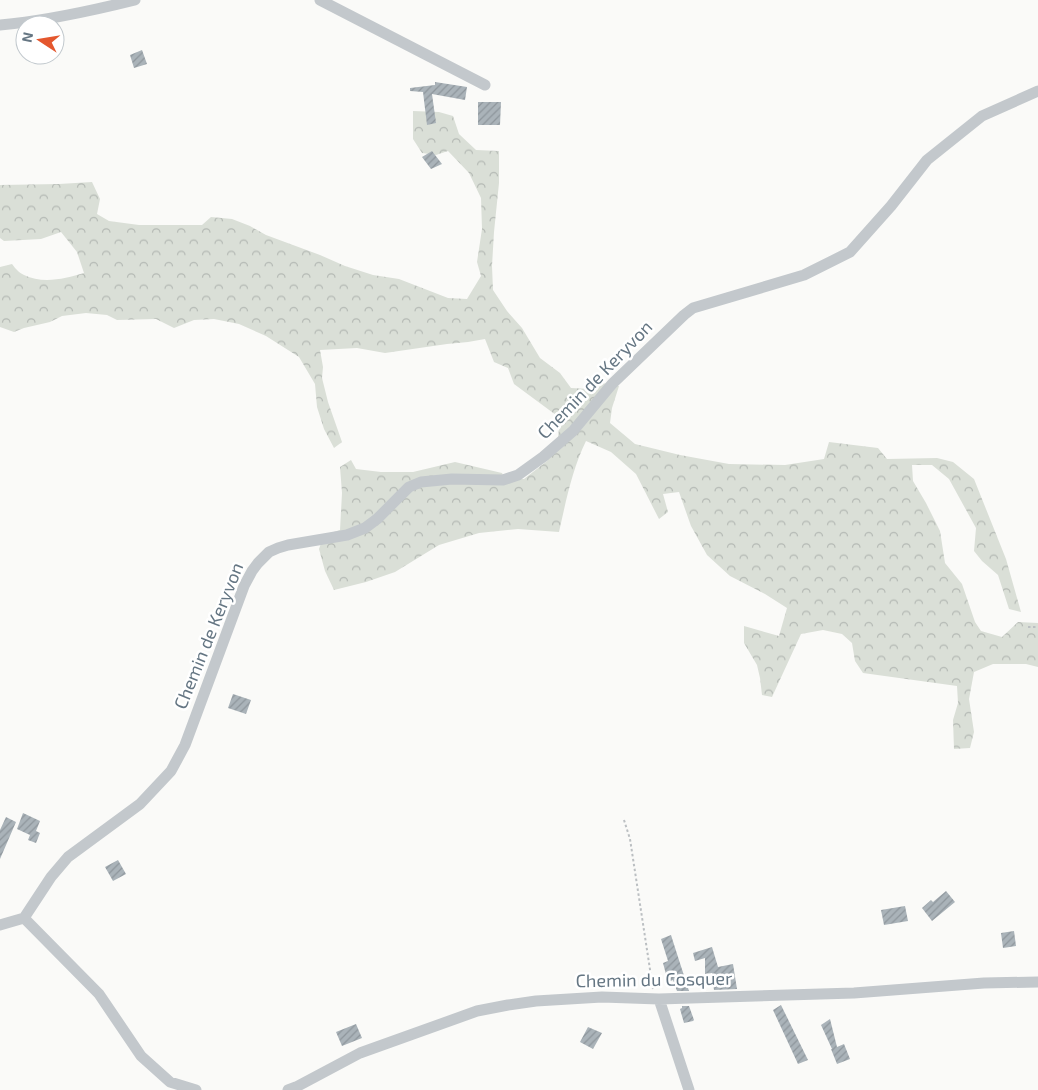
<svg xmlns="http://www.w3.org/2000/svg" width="1038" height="1090" viewBox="0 0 1038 1090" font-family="'Exo 2',sans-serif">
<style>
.forest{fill:url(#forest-crowns)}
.building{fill:url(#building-hatch)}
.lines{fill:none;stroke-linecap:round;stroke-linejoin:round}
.path{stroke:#bbbfc2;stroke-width:2;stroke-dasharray:2.5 2.5;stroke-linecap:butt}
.minor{stroke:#c3c8cc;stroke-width:11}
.labels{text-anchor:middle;stroke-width:5;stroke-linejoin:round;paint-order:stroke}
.street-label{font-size:18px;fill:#657683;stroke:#fff}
</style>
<defs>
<pattern id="forest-crowns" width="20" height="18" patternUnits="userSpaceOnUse" patternTransform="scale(1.25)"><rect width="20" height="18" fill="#dadfd7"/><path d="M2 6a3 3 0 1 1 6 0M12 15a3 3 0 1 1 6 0" fill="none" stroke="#b4b9b4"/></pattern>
<pattern id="building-hatch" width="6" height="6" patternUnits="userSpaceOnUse" patternTransform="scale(1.25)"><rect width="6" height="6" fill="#aab3b9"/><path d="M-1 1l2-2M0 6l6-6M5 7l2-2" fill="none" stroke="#8e969c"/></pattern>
</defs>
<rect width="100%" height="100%" fill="#fafaf8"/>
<!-- forest -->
<path class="forest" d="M413,111L439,112L453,116L459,134L476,150L499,151V183L494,232L492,266L493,290L507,311L522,328L540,358L560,373L571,388L590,389L602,383L619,386L612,408L610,423L635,444L680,455L729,464L785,465L824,459L829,442L878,448L887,459L937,458L953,462L974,479L1006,559L1021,612L1009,609L998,575L982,561L974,551L976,528L949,479L932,465H912L913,481L926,503L940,531L945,563L962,584L975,622L981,631L1002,637L1018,622L1038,623V667L1026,664H993L974,672L969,699L974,732L970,748L954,749L953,720L958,703L957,686L863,673L855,661L852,643L842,634L823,630L801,634L772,697L762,695L760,678L757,665L744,643V626L779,636L787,608L765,594L730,576L707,555L691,526L679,492L663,494L668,512L659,519L636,474L611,452L586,441C572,470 566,501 559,532L518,529L479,533L439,545L395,572L366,582L334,590L325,571L319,549L324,535L340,530L342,493L340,467L351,460L356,469L381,472H413L455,462L502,473L504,477L524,479L547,461L558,437L560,418L514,384L508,368L494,362L485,339L468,342L447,344L385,353L357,348L320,350L323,367L322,378L328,402L342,442L334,448L324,429L317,407L315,384L299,357L266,336L239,324L214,319L194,320L174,328L156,319L117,320L107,315L86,313L62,316L50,322L24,328L14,332L0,327V267L12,264C15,268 19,273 24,275C42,284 65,279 84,273L77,252L61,232L41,239L4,241L0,238V185L59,184L92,182L100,199L97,214L109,221L139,225H202L211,217L232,219L250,226L266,235L320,255L345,266L373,275L399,279L448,298L467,299L481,276L477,262L482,229L481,198L469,173L448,151L436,155L422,153L413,139Z"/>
<!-- building -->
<path class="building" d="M142,50L147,64L134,68L130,55Z
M435,82L467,87L465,100L432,94L436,123L427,125L423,92L410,91V88L435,85Z
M478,102H501L500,125H478Z
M432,151L442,164L431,169L422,157Z
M233,694L251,700L246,714L228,708Z
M23,813L40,821L36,831L40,833L36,843L28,840L30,835L17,829Z
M6,817L16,822L0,859V830Z
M118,860L126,874L113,881L105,867Z
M946,891L955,902L932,921L922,908L931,900L933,902Z
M905,906L908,921L884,925L881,910Z
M1014,931L1016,946L1003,948L1001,933Z
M671,935L678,957L689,991H677L673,980L668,982L663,963L668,961L661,939Z
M712,947L718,967L733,964L737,989L714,990L712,973L705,974V958L695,961L693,953Z
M781,1005L808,1060L798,1064L773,1010Z
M682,1006H689L694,1020L693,1021L684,1023L680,1009L682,1008Z
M830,1019L837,1047L844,1044L850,1059L837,1064L831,1049H832L821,1025Z
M356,1024L362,1038L342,1046L336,1032Z
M588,1027L602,1033L593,1049L580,1042Z"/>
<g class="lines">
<!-- path -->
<path class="path" d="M1028,627H1038
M624,820L630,839L653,989"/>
<!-- minor -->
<path class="minor" d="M320,0L485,85
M0,25C45,21 91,11 135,0
M24,918L99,994L141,1056L170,1082L196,1090
M0,925L24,918L51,877L68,857L140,804L171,771L185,745L244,586L252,571L258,563L269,552L278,548L288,545L347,535L365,528L377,519L409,487L421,482L452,479L503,480L518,475L543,457L573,431L612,384L684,315L693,308L804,275L850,252L891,206L927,160L982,116L1038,91
M659,999L689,1090
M288,1090L296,1087L360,1053L477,1011L508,1005L536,1001L602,997L659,999L854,993L984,983L1038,982"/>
</g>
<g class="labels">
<!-- street labels -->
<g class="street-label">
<text transform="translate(595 380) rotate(-46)" y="6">Chemin de Keryvon</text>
<text transform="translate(209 636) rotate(-68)" y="6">Chemin de Keryvon</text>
<text transform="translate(654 980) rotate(-1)" y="6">Chemin du Cosquer</text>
</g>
</g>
<!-- north arrow -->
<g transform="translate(40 40) rotate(282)"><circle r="24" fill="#ffffff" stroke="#c1c8cd"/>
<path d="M0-4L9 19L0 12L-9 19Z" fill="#e4572e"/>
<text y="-8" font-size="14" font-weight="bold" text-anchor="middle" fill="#657683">N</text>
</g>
</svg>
